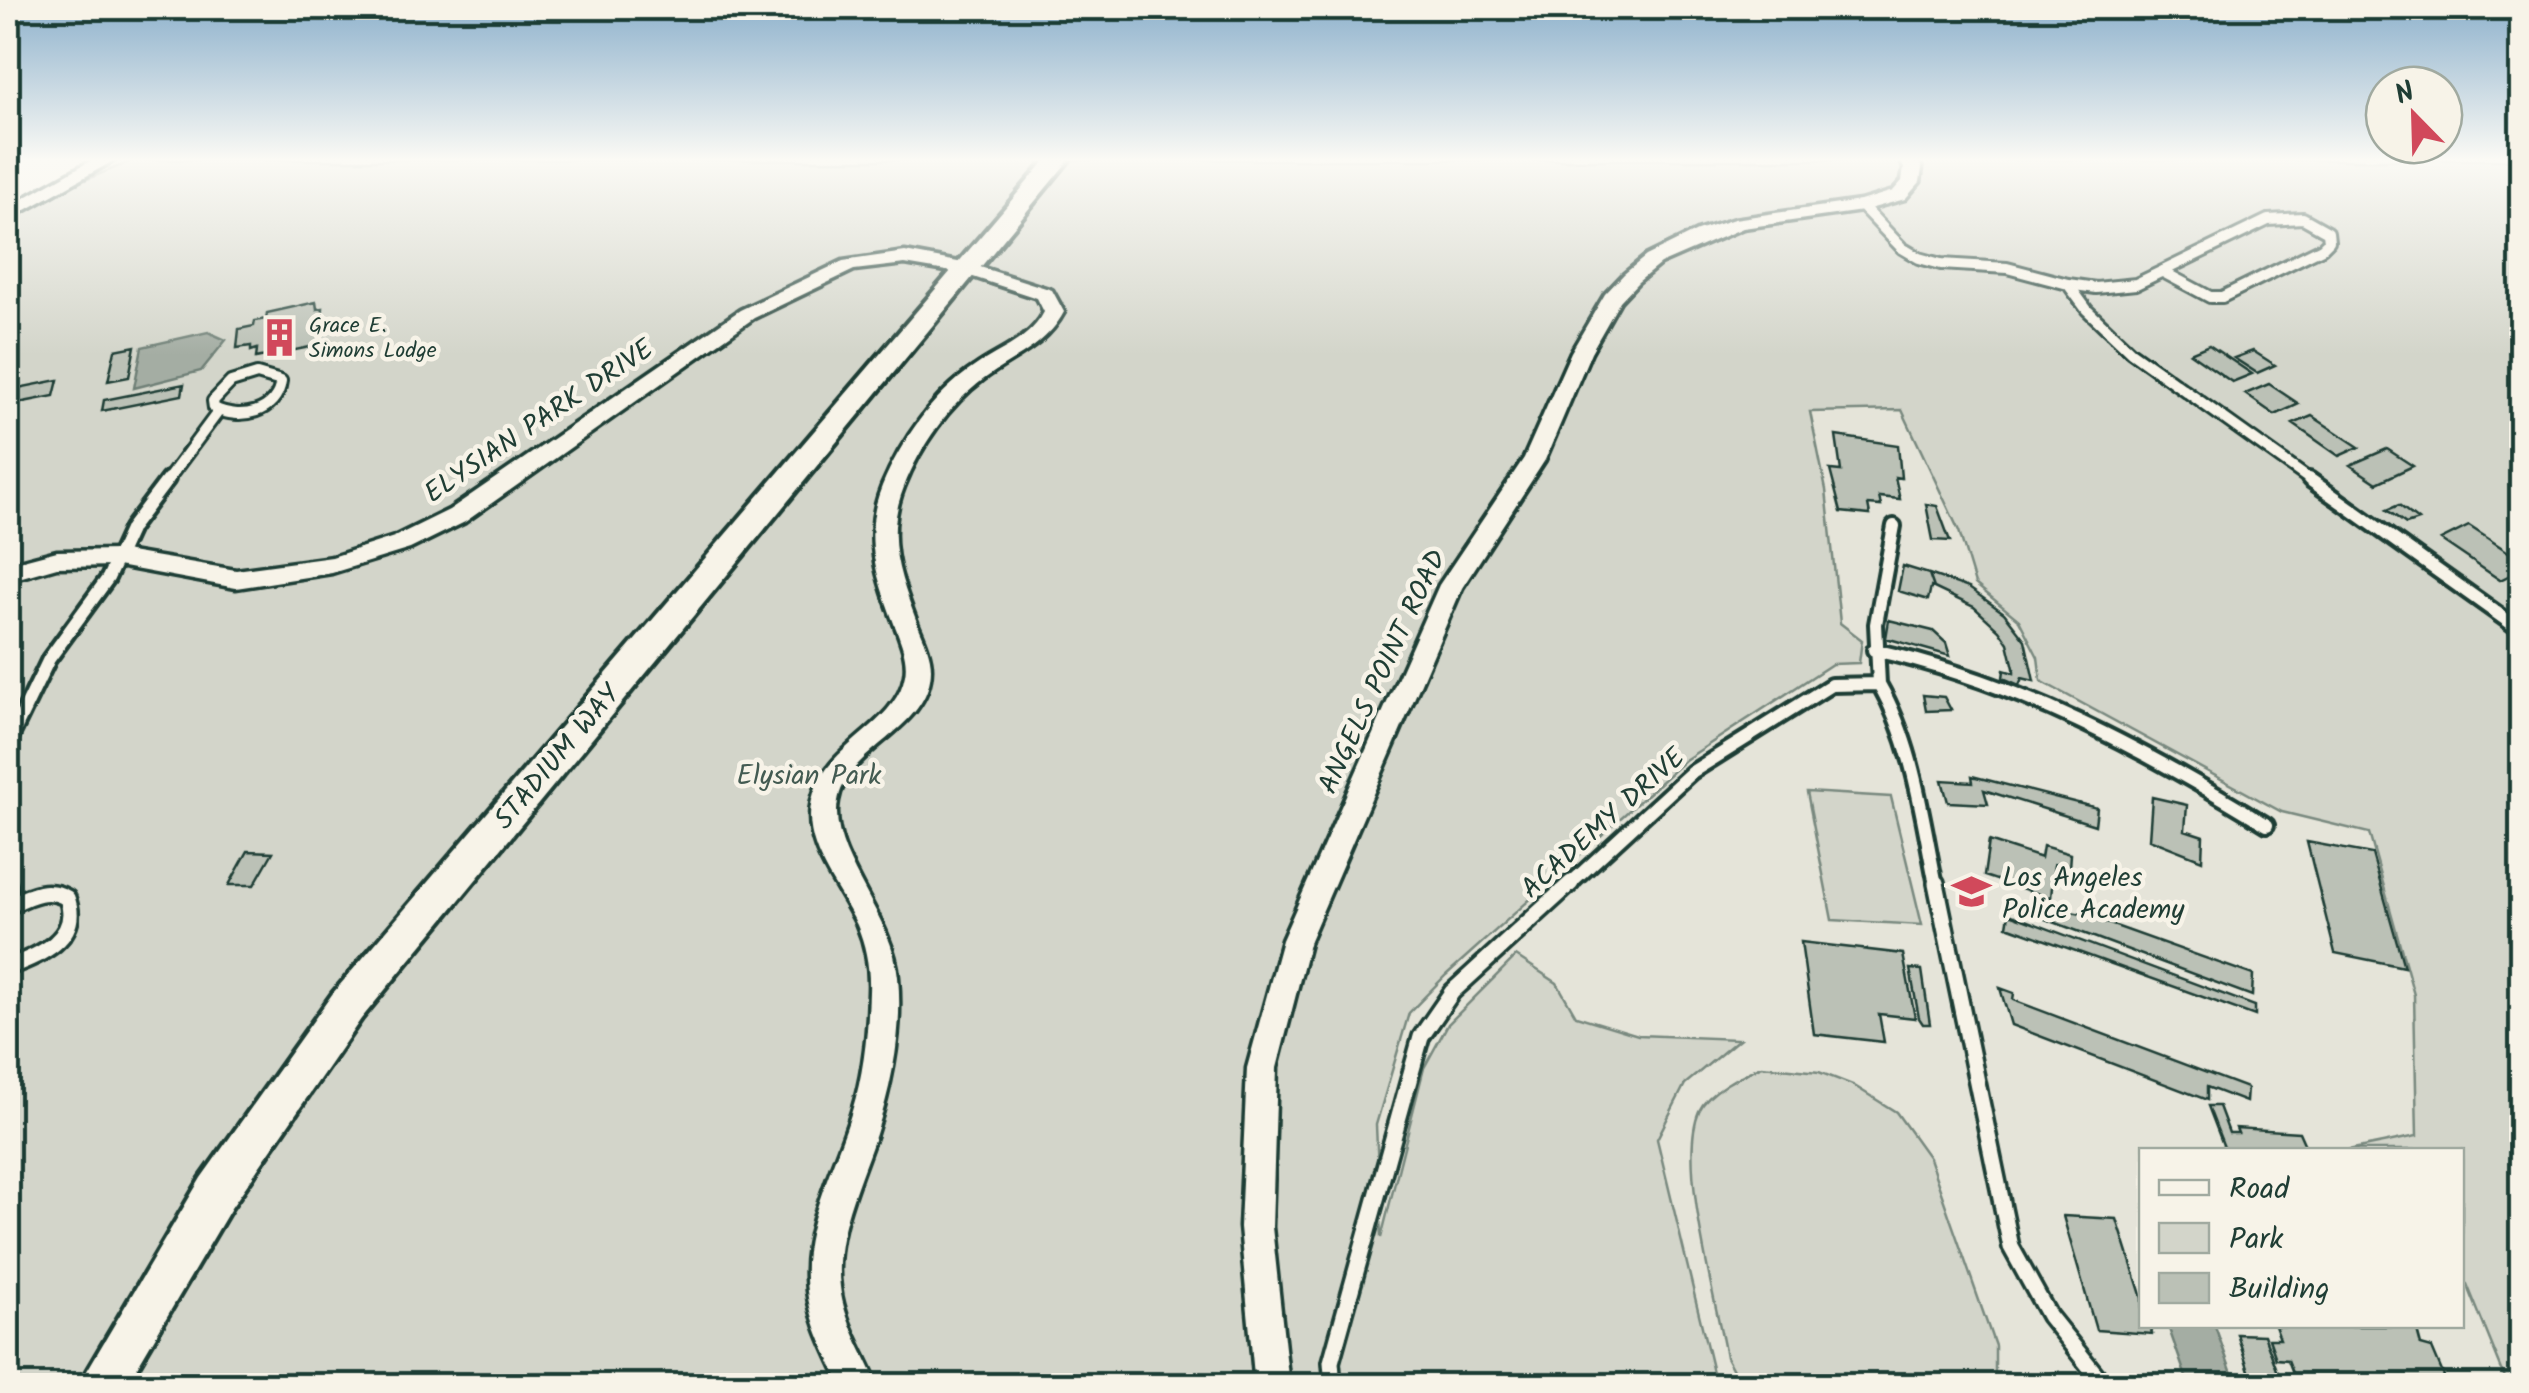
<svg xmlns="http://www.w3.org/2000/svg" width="2529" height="1393" viewBox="0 0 2529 1393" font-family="Kalam,sans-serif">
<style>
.built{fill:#e5e4d9;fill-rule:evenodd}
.green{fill:#d3d5ca;stroke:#79897f;stroke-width:2.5}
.water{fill:#a4ada3;stroke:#6f8077;stroke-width:2.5}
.building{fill:#bbc1b6;stroke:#1f3d34;stroke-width:2.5}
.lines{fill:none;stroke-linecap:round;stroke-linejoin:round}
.service-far2-casing{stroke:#1f3d34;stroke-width:16}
.service-far1-casing{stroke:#1f3d34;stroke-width:20}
.service-casing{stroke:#1f3d34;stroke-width:22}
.minor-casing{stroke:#1f3d34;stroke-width:7}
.secondary-casing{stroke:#1f3d34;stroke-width:8}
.service-far2{stroke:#f7f3e8;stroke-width:10}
.service-far1{stroke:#f7f3e8;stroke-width:12}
.service{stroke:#f7f3e8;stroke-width:15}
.minor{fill:#f7f3e8;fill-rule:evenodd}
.secondary{fill:#f7f3e8;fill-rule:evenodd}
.labels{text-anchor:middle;stroke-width:9;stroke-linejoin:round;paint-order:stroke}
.far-poi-label{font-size:22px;fill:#1f3d34;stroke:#f7f3e8;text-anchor:start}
.street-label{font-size:28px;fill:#1f3d34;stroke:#f7f3e8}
.park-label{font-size:28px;fill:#435b52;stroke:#f7f3e8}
.poi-label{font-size:28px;fill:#1f3d34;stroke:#f7f3e8;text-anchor:start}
</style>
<rect width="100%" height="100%" fill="#f7f3e8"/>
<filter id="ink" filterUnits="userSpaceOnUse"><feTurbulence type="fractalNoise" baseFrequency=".01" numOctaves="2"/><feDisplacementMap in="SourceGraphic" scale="20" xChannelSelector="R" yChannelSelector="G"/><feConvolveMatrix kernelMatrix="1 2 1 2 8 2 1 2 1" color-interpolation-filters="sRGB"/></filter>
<g filter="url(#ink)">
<!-- built -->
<path class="built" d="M1945,276L2521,705V1385H1387L1374,1079L1495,611ZM2142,1150H2462V1326H2142Z"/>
<!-- green -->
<path class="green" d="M134,160H2521V1385H2508L2467,1284L2462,1280V1150H2348L2417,1136L2414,995L2369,833L2282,812L2041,681L2038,657L2019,620L1975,584L1959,531L1902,410L1810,412L1826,490L1840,623L1862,640L1859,663L1832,664L1685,760L1446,975L1409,1013L1376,1125L1381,1238L1424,1068L1448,1024L1516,956L1557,983L1576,1016L1638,1035L1739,1039L1685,1084L1657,1139L1716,1385L8,1386V223L53,193Z
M1807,792L1891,797L1922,925L1832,920Z
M1762,1066L1819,1072L1853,1085L1896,1112L1929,1158L1995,1346V1385H1741L1726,1357C1716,1299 1677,1163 1699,1111C1709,1090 1742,1075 1762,1066Z"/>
<!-- water -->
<path class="water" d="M208,332L226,340L201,371L134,388L142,347Z
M2168,1326H2215L2235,1382L2187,1380Z"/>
<!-- building -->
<path class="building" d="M316,302L317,309L323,308L320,345L256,358L257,349L251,351V346L237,348L239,329L254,326L255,321L266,319L267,313Z
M2209,345L2252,374L2232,382L2190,353Z
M135,346L129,377L108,381L115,350Z
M2253,351L2275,365L2257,373L2234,358Z
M58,380L54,396L13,404L18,388Z
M184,384L182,395L102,411L104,400Z
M2269,384L2299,404L2275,415L2245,394Z
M2312,416L2359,447L2339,456L2293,424Z
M1836,436L1898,445L1901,478L1895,477L1900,499L1879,497L1881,506L1868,505L1870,515L1841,512L1830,470L1841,471Z
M2387,449L2413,466L2377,483L2350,465Z
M1926,504L1937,506L1950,541L1933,540Z
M2399,505L2418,520L2406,524L2387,510Z
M2469,526L2522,561V569L2500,580L2441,540Z
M1903,566L1929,574L1934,588L1931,587L1928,600L1898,591Z
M1929,574L1969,588L2004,613L2025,640L2034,681L2022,678L2019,685L2003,678L2004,670L2014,673V668L2008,643L1999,630L1974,607L1934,588Z
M1889,620L1933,631L1946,643L1950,656L1886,638Z
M1923,695L1944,697L1951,710L1926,711Z
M1972,776L2097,808L2095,825L1984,790L1988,804L1948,802L1942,780L1973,782Z
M2152,797L2187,805L2185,830L2203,836L2202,860L2149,839Z
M1989,841L2041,858L2043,846L2070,854L2069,868L2054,864L2051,898L1984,876Z
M2307,842L2372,854L2404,967L2335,953Z
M248,851L273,852L254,885H229Z
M2031,905L2082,914L2253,975L2252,996L2032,914Z
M2009,914L2255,1006V1016L2007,926Z
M1801,942L1903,954L1915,1018L1879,1014L1884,1042L1814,1034Z
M1910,969L1922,970L1930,1024H1923L1919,1018Z
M2000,988L2014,993L2013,1000L2247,1088L2246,1102L2207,1087V1100L2011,1025Z
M2208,1106H2219L2229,1133H2238L2236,1128L2299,1132L2307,1150H2225Z
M2063,1216L2117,1219L2142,1298V1326H2150L2152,1334L2096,1330Z
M2275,1326H2411L2417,1330L2421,1345L2432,1348L2448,1386H2298L2288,1360L2276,1359L2269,1339H2280Z
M2237,1334L2264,1335L2283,1386H2254Z
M2059,1372L2065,1386H2015L2012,1379Z"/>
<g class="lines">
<defs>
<path id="service-far2" d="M1862,206L1902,248L1919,258L1941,264L2007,268L2068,284L2087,310L2131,352L2313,482
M2068,284L2096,288L2136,284L2268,220L2303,218L2328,232L2329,241L2322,248L2222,297H2210L2163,272
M257,374L281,381C277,413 240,421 214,408L213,401L231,382Z
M166,482L218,412"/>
<path id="service-far1" d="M2309,479L2522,631
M1874,650C2018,682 2142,748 2267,825
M1879,684L1876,624L1894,526
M8,744L49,659L108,578L131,528L168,479
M1569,885L1692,772L1831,685L1879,684C1914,745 1922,817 1936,885"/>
<path id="service" d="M1936,883L2011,1247L2049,1316L2105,1386
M8,884L12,903
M8,906C29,896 46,886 67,898C82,938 39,956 8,967
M1333,1386L1331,1362L1421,1037L1452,992L1571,883"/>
<path id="minor" d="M92,160H115L8,220V207Z
M1900,160H1918L1922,168L1920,182L1905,199L1862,211L1743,228L1660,264L1638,282L1620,301L1591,352L1545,460L1462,588L1310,940L1277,1068L1272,1227L1289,1386H1255L1240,1227L1247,1068L1282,940L1439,585L1524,458L1571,352L1605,294L1624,274L1646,256L1697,231L1734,219L1860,201L1893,191L1902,181L1904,168Z
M905,252L974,265L1052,290L1064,312C1045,347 1015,356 984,379C949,405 920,446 904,487C884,537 900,577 918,625C924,639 931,654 931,669C930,731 848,746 838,801C828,855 893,914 898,977C903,1030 892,1084 876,1134C860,1182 833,1236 840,1287C844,1323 865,1353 878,1386H842C826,1352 807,1316 806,1279C803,1222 836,1164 852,1111C864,1073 868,1032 869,992C870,969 866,946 857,925C839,886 801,847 812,800C825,743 896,727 905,675C908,660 902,645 897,631C878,581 861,538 882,486C901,441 933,394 974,367C999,349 1029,341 1044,312L1037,298L964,274L905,264L854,270L754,318L465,522L410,549L332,573L236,588L118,566L57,567L8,581V564L57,551L118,550L236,570L332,557L394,537L449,510L740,310L843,261Z"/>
<path id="secondary" d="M1046,160H1069L361,1019L231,1208L126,1386H78L201,1178L333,993Z"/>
</defs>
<!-- service-far2 casing -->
<use href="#service-far2" class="service-far2-casing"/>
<!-- service-far1 casing -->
<use href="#service-far1" class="service-far1-casing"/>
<!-- service casing -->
<use href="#service" class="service-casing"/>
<!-- minor casing -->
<use href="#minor" class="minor-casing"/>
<!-- secondary casing -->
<use href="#secondary" class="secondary-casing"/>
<!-- service-far2 -->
<use href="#service-far2" class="service-far2"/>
<!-- service-far1 -->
<use href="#service-far1" class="service-far1"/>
<!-- service -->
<use href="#service" class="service"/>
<!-- minor -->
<use href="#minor" class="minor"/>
<!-- secondary -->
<use href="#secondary" class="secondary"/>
</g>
</g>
<!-- sky -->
<linearGradient id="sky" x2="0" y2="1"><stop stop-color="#8db1cc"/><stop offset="0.45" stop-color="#fbfaf5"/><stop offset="1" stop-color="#fbfaf5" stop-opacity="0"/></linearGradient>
<rect width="2529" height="355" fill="url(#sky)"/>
<!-- icons -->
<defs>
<symbol id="building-bare" viewBox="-9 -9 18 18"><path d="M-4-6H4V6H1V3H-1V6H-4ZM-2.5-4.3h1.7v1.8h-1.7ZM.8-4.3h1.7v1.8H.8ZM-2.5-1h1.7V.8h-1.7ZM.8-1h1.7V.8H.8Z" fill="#d1495b" stroke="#f7f3e8" stroke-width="2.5" paint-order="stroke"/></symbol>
<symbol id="school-bare" viewBox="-9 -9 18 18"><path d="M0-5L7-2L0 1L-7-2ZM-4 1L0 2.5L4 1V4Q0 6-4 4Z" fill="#d1495b" stroke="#f7f3e8" stroke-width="2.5" paint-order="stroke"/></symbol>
</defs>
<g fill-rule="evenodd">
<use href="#building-bare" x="252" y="310" width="55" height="55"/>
<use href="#school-bare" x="1944" y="864" width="55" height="55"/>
</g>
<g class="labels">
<!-- far-poi labels -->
<g class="far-poi-label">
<text x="309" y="332">Grace E.<tspan x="309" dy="25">Simons Lodge</tspan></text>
</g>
<!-- street labels -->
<g class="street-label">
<text transform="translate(538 420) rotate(-34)" y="10">ELYSIAN PARK DRIVE</text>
<text transform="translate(1381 671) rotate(-65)" y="10">ANGELS POINT ROAD</text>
<text transform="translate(556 756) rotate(-50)" y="10">STADIUM WAY</text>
<text transform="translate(1602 822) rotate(-42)" y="10">ACADEMY DRIVE</text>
</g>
<!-- park labels -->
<g class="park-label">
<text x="809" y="784">Elysian Park</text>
</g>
<!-- poi labels -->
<g class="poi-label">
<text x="2002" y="886">Los Angeles<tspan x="2002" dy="32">Police Academy</tspan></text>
</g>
</g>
<!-- margin -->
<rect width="2529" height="1393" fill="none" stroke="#f7f3e8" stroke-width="40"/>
<rect x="20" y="20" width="2489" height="1353" fill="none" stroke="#1f3d34" stroke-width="4" filter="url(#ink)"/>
<!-- legend -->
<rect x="2139" y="1148" width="325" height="180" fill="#f7f3e8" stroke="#a1aaa0" stroke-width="2.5"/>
<rect x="2159" y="1180" width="50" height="15" fill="#f7f3e8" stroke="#a1aaa0" stroke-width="2.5"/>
<text x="2229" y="1198" font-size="30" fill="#1f3d34">Road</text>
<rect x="2159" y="1223" width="50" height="30" fill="#d3d5ca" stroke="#a1aaa0" stroke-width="2.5"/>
<text x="2229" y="1248" font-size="30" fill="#1f3d34">Park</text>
<rect x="2159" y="1273" width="50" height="30" fill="#bbc1b6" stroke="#a1aaa0" stroke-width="2.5"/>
<text x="2229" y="1298" font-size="30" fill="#1f3d34">Building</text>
<!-- north arrow -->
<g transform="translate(2414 115) rotate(337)"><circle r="48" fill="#f7f3e8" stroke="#a1aaa0" stroke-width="2.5"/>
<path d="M0-8L18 38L0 25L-18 38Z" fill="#d1495b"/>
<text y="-15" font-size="28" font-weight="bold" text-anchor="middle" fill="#1f3d34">N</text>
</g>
</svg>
